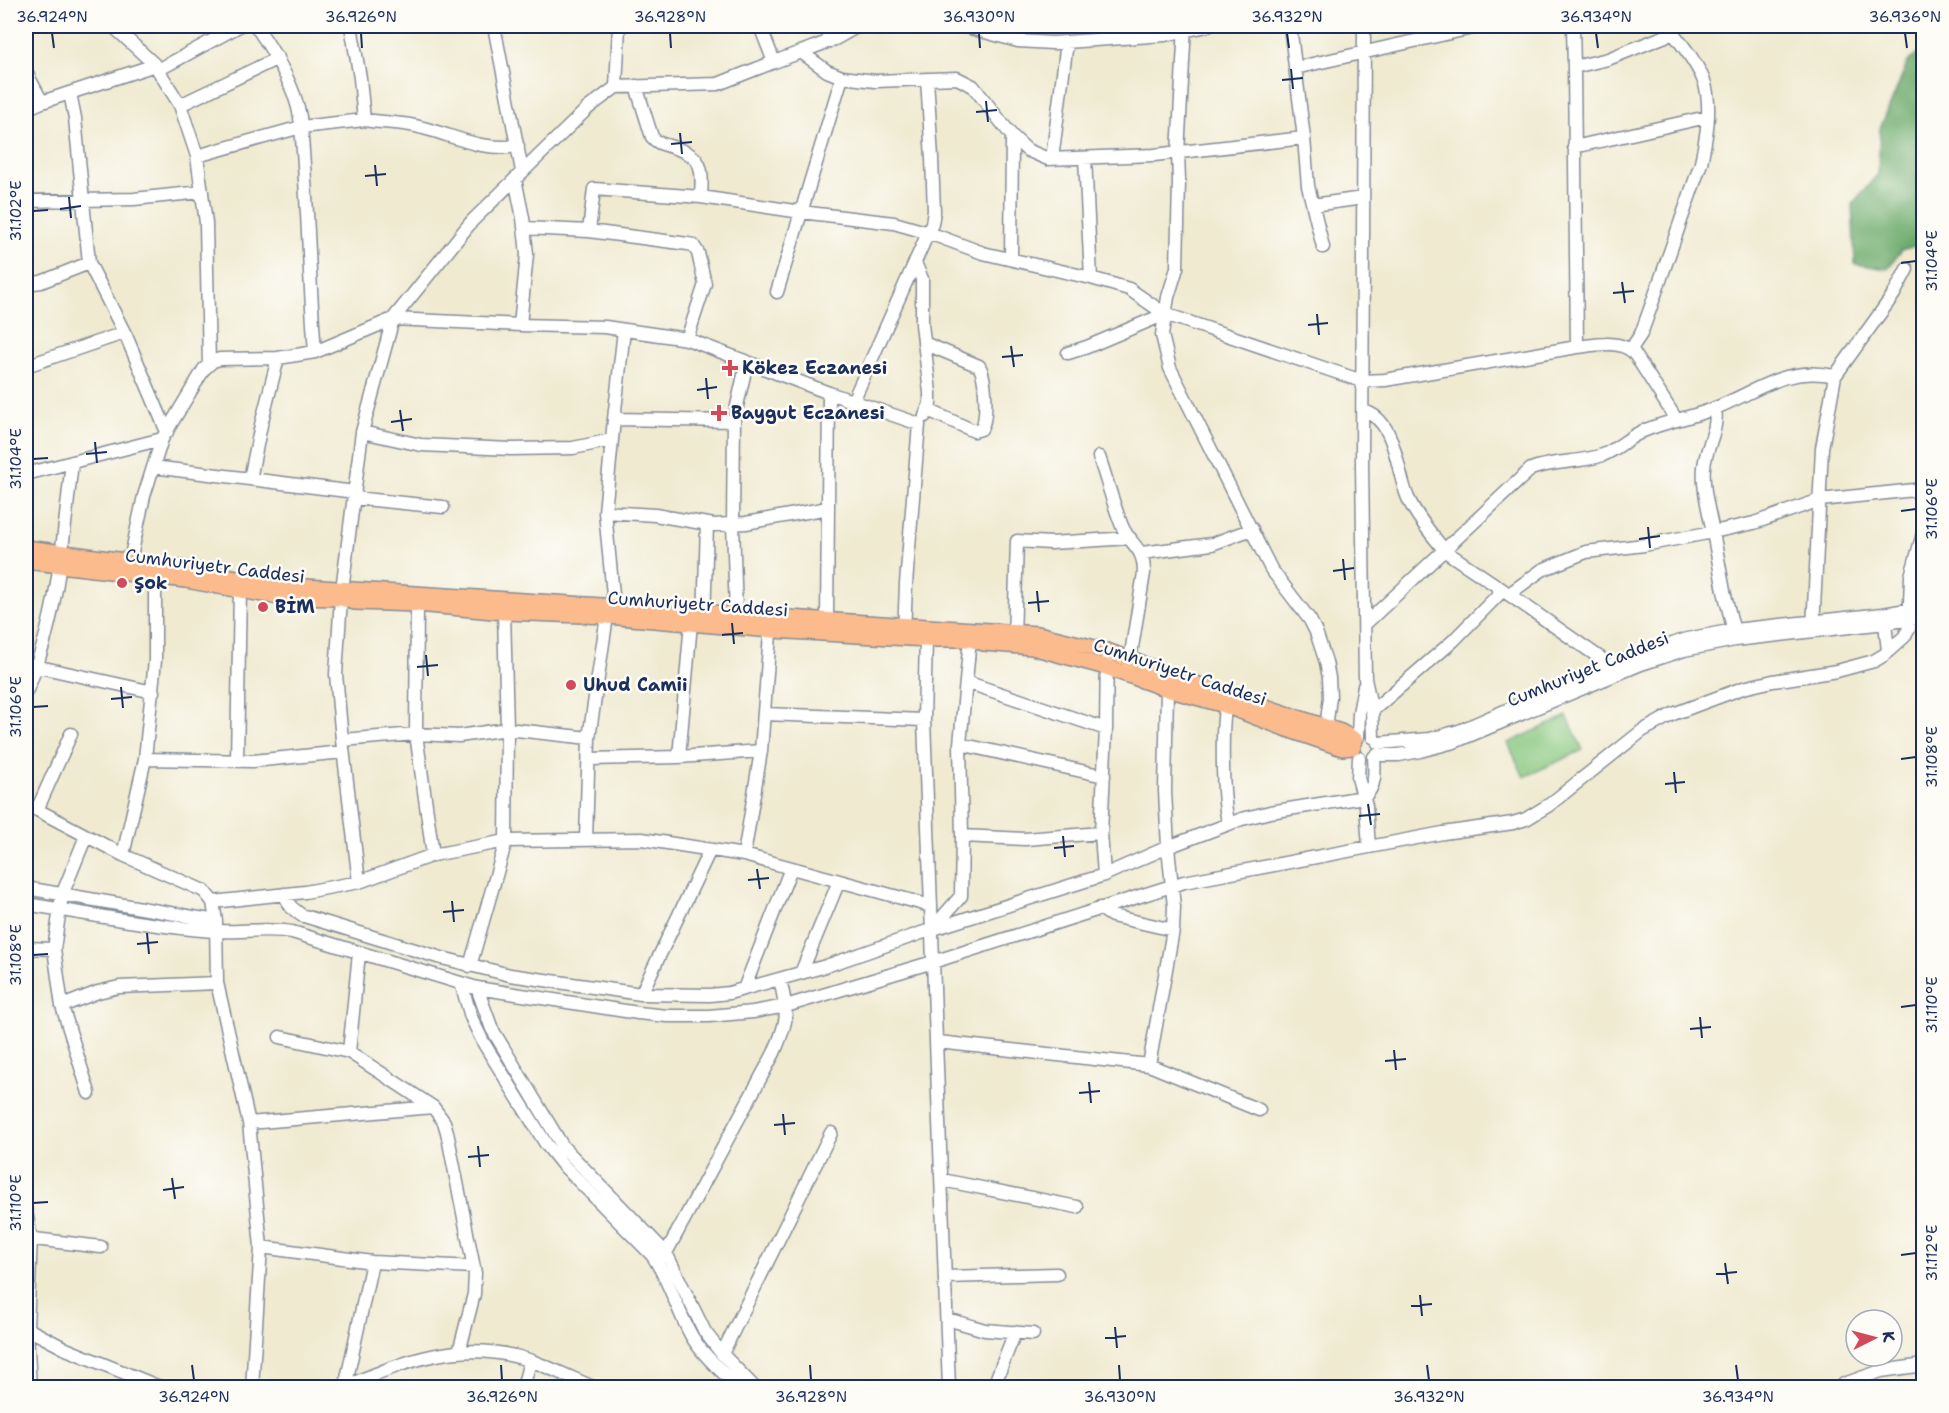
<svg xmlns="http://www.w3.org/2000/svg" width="1949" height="1413" viewBox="0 0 1949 1413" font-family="'Shantell Sans',sans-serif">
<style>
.green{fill:#88c77e;stroke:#527b6e;stroke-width:1.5}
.forest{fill:#6eac6d;stroke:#446e66;stroke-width:1.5}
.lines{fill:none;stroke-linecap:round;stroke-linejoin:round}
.minor-casing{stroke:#858c97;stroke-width:15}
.major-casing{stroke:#858c97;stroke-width:18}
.minor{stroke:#fff;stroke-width:12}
.major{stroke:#fbbb8d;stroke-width:15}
.ticks{fill:none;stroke:#1b2f5e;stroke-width:2}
.poi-dot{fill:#d1495b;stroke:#fdfcf7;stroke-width:2}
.labels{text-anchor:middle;stroke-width:5;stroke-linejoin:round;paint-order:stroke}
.poi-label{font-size:18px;font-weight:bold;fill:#1b2f5e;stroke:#fdfcf7;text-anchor:start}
.street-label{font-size:18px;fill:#1b2f5e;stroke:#fdfcf7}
.neatline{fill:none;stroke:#1b2f5e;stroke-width:2}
.ticks-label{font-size:15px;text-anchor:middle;fill:#1b2f5e}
</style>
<rect width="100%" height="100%" fill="#fdfcf7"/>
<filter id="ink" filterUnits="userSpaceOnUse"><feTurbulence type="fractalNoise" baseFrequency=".0167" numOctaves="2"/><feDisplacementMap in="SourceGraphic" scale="12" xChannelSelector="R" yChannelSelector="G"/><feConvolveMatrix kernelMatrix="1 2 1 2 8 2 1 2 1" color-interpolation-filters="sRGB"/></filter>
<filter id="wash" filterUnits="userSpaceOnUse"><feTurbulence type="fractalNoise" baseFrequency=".008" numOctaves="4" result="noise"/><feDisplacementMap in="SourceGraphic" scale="24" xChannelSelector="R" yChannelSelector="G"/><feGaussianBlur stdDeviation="1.35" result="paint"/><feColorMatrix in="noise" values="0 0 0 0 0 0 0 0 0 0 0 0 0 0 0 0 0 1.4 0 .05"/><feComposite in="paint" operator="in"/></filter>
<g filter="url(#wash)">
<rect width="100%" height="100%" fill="#efead0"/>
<!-- green -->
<path class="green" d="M1567,716L1583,750L1524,777L1508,743Z"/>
<!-- forest -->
<path class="forest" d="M1923,48L1924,170L1919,175L1920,197L1923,201V243L1902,250L1887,269L1855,264L1852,204L1878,174L1880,129L1908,62Z"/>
</g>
<g filter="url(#ink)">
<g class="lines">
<defs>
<path id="minor" d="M256,26C274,52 300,94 301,127L364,120L360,78L351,26
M494,26L522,171
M963,26L1018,41L1052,43L1165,35L1207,26
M1128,26L1131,37
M1185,26L1178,153L1179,181L1177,268L1168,297L1162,335L1170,368L1271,569L1310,620L1316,632L1326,662L1329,678L1330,697L1326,728
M1364,26L1362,464L1365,679L1372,711L1373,737
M1573,26L1574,67
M828,42L829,26
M801,52L835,39L858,26
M774,62L801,52L827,71L842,77L777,292
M155,65L180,105L197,156L206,223L209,364
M1295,68L1481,26
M158,70L239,26
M26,72L42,102L155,65L113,26
M842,77L875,81L957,78L973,86L1012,136L1027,150L1048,159L1154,155L1304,138L1290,26
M636,86L652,137C657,143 662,144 669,146C702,156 703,164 701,197
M616,87L619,26
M70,93L75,118L89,263L127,338L167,432
M180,105L278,58
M26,109L42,102
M364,120C383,123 405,122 423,128C459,137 479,151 518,146
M1304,138L1308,186L1323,247
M1574,147L1707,117
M197,156L301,127C308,202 309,277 315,352
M1052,159L1067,42
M26,201L134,199L202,192
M1313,205L1363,198
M589,231L594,189L701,197L801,212L894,223L929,233L983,253L1091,278L1085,158
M1011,259L1012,136
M915,263L922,279V324L930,393V404L925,416
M1091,278L1129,289L1165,314L1362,381L1385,380L1577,347C1595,345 1620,339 1634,353L1676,419
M26,284L41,282L89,263
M520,325L605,327L687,339L705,284L698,253L693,245L688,244L589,231L524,228
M624,330L614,419L734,421
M687,339L829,393L919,424L906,584L904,634
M924,343L979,366C986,377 988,419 981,429L974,431L928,410
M1577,347L1574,67L1608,59L1673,33C1685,48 1699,66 1705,84C1712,109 1706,138 1701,163L1649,312L1641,334L1631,349
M1068,353L1087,347L1165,314
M26,366L124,333
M853,401L932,224L934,211L932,158L927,79
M1363,411C1397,419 1396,472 1408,498C1416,516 1432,535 1445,551L1503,590L1453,641L1372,711
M362,432L421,445L511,449L573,448L612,440
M1099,457C1107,480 1113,504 1122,526C1131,547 1144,546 1144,573L1129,666
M153,467L355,492
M26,474L162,439
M250,479L261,425L278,358
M354,498L443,507
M605,512L655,515L714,525L746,523L828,508
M1142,553L1212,544L1252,529
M128,570L144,496L162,439L204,369L213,361L220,359L278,358L315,352L393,319L520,325L527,254L523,218L515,179
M1504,591L1603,660L1610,670
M1509,594L1542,570L1586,552L1644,545L1713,532C1709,511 1702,488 1704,467C1706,446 1719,430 1715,408
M417,604L416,734L433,855
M736,614L733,524L734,419L747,362
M827,620L829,393
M704,621L707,524
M1885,623L1888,651
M1365,624L1531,469C1554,460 1580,463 1603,455C1618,449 1629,437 1643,431C1666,421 1690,418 1713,409C1757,392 1785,365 1835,376
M1813,628L1822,448L1835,376L1894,294L1907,269
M1735,636L1724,591L1713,532L1754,523L1820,500L1924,489
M926,639L924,720L949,1388
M1014,639L1017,541L1051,543L1130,538
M26,664L153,692
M966,682L1106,729
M26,692C58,621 63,539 72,462
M1228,697C1220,717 1222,803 1229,824
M764,714L924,720
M1358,737L1359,713L1364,686
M342,740L416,734L459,736L507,729L589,738
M1378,743L1430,739L1459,731L1607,666L1687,639L1734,630L1883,614L1924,607
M960,744L1104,776
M1376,755H1399L1420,751L1454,742L1641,664L1684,650L1735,640L1885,623L1924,617
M679,757L691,623
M1359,758L1358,778L1366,806L1369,847
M145,759L253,761L343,752
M589,759L679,757L761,751
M237,761L240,589
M26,804L123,855L204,891L213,902L216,921L217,983L249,1123L261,1247L252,1388
M37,810L71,734
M962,836L1025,839L1101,833
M586,840L589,738L607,616L614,605L605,512L614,419
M123,855L145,759L155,660V568
M744,855L761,751L771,621
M1104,875L1101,833L1106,729L1107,651
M359,882L342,740L336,674L341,598L362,432L393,319L472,221L588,108L616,87L718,84L774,62L760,26
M26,888L216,921
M284,894L291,907L301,915L438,957L510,975L641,994L710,995L729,993L826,966L933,929L1104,875L1168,847L1242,819L1270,812L1364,797C1376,787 1375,772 1374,757
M213,902L305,892L359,882L433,855L506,841L642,839L744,855L931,906
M26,904C88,914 150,926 213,931C239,933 266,927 292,932L477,988L638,1013L667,1016H709L753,1012L786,1006L933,962L1184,882L1443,833L1513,823L1526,819L1549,805L1642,731L1673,714L1743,688L1773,681L1837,671L1874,661L1884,655L1904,637L1909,629L1911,576L1924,530
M1100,908L1112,916L1173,930
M933,928L961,896L962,836L960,744L970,639
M26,948L54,949L62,895L86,836
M54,949L62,1006L89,1093
M470,966L506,841L507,729L504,612
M801,973L839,881
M461,983L471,1017L483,1042L546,1144L562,1164L652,1255C669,1279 677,1310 691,1335C703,1356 722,1371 739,1388
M477,988L492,1029L563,1147L666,1253L705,1332L722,1354L755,1388
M744,989L791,868
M641,994L710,850
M62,1006L98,992L119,987L217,983
M280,1037L349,1052L433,1107L444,1122L447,1132L475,1273L474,1294L459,1352
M938,1042L1149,1065L1173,930L1174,907L1168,847L1165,791L1167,689
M349,1052L359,953
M1149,1065L1259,1110
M249,1123L433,1107
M942,1180L1077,1207
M26,1211L31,1238L27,1328L30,1388
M26,1238L101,1247
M261,1247L372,1262L474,1267
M661,1257L666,1253L774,1053C789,1018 788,1016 780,979
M946,1277L1057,1274
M947,1319L985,1330L1033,1334
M26,1328L66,1349L162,1388
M722,1354L831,1133
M342,1388C405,1361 462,1337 532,1361C553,1369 574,1379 595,1388
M345,1388L372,1262
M523,1388L530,1361
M993,1388L1015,1332
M1839,1388L1844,1384L1881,1371L1924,1365"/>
<path id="major" d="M26,548L194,570L275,585L1038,634L1107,651L1190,682L1341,732L1355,740
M26,561L186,580L279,597L341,598L355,602L417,604L504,612L607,616L772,630L926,639H970L984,643L1032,647L1106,667L1167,689L1225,705L1287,729L1342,748L1353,747"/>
</defs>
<!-- minor casing -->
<use href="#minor" class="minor-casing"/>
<!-- major casing -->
<use href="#major" class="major-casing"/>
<!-- minor -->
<use href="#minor" class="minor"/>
<!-- major -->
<use href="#major" class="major"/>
</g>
</g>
<!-- ticks -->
<path class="ticks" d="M52,33L54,48M361,33L362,48M670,33L671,48M979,33L980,48M1287,33L1289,48M1596,33L1598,48M1905,33L1907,48M1291,69L1293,89M1282,80L1303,78M986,101L988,122M976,112L997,110M680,133L682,154M671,144L692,142M375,165L377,186M365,176L386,174M69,197L71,218M60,209L81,206M33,211L48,210M1901,263L1916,261M1622,282L1625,303M1613,293L1634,291M1317,314L1319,335M1308,325L1328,323M1011,346L1014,367M1002,357L1023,355M706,378L708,399M697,390L717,387M400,410L403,431M391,422L412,419M95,442L97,463M86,454L107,452M33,459L48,458M1901,511L1916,509M1648,527L1650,548M1639,539L1660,536M1343,559L1345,580M1333,571L1354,568M1037,591L1039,612M1028,603L1049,601M732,623L734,644M722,635L743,633M426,655L428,676M417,667L438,665M121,687L123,708M111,699L132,697M33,707L48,706M1901,759L1916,757M1674,772L1676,793M1665,784L1685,782M1368,804L1371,825M1359,816L1380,814M1063,836L1065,857M1054,848L1074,846M757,869L760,889M748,880L769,878M452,901L454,922M443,912L464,910M147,933L149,954M137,944L158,942M33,955L48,954M1901,1007L1916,1005M1700,1017L1702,1038M1690,1029L1711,1027M1394,1050L1396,1070M1385,1061L1406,1059M1089,1082L1091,1103M1079,1093L1100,1091M783,1114L785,1135M774,1125L795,1123M478,1146L480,1167M468,1157L489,1155M172,1178L175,1199M163,1190L184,1187M33,1203L48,1202M1901,1255L1916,1253M1725,1263L1728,1284M1716,1274L1737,1272M1420,1295L1422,1316M1411,1306L1432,1304M1115,1327L1117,1348M1105,1338L1126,1336M192,1365L194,1380M501,1365L502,1380M810,1365L811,1380M1119,1365L1120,1380M1427,1365L1429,1380M1736,1365L1738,1380"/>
<!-- markers -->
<g class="poi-dot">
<path d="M727 359h6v6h6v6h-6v6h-6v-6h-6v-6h6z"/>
<path d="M716 404h6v6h6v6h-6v6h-6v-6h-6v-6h6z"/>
<circle cx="122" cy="583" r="6"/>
<circle cx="263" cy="607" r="6"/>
<circle cx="571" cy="685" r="6"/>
</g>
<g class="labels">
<!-- poi labels -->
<g class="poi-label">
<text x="742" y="374">Kökez Eczanesi</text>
<text x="731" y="419">Baygut Eczanesi</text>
<text x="134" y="589">Şok</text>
<text x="275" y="613">BİM</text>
<text x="583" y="691">Uhud Camii</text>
</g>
<!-- street labels -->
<g class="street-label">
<text transform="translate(215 566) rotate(7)" y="6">Cumhuriyetr Caddesi</text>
<text transform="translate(698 604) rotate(4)" y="6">Cumhuriyetr Caddesi</text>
<text transform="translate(1588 669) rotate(-22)" y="6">Cumhuriyet Caddesi</text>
<text transform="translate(1180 672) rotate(18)" y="6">Cumhuriyetr Caddesi</text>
</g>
</g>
<!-- margin -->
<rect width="1949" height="1413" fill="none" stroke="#fdfcf7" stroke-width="66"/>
<!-- north arrow -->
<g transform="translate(1874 1338) rotate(84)"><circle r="28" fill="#fdfcf7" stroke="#a3aaba" stroke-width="1.5"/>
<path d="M0-4.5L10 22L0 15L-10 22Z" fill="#d1495b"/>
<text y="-9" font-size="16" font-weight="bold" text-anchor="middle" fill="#1b2f5e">K</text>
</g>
<rect x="33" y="33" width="1883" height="1347" class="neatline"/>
<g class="ticks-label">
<text x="52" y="22">36.924°N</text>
<text x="361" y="22">36.926°N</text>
<text x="670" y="22">36.928°N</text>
<text x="979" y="22">36.930°N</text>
<text x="1287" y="22">36.932°N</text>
<text x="1596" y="22">36.934°N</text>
<text x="1905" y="22">36.936°N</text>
<text transform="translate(16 211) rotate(-90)" y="5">31.102°E</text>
<text transform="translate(1932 261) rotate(-90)" y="5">31.104°E</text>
<text transform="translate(16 459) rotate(-90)" y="5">31.104°E</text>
<text transform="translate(1932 509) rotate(-90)" y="5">31.106°E</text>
<text transform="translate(16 707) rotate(-90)" y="5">31.106°E</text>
<text transform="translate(1932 757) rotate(-90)" y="5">31.108°E</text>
<text transform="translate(16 955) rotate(-90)" y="5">31.108°E</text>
<text transform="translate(1932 1005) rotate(-90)" y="5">31.110°E</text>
<text transform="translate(16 1203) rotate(-90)" y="5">31.110°E</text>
<text transform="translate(1932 1253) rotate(-90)" y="5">31.112°E</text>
<text x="194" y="1402">36.924°N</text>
<text x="502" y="1402">36.926°N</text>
<text x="811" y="1402">36.928°N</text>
<text x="1120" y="1402">36.930°N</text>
<text x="1429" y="1402">36.932°N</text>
<text x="1738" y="1402">36.934°N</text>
</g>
</svg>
